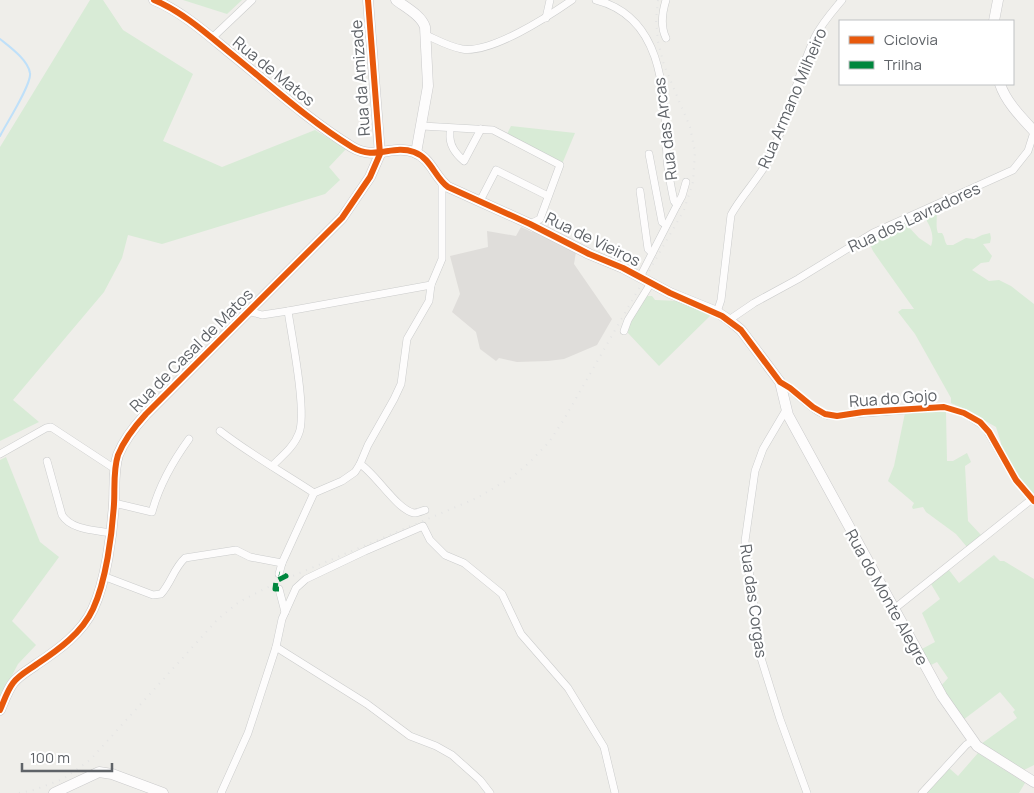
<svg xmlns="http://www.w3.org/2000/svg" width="1034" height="793" viewBox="0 0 1034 793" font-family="Manrope,sans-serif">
	<rect width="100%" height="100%" fill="#efeeea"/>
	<polygon fill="#dfddda" points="521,227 532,232 533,231 576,252 574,264 612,319 597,345 564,359 548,361 517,362 499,358 496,361 480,349 476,332 452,312 460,294 450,256 488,247 487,231 516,236"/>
	<g fill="#d8ebd6">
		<polygon points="90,0 103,0 123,30 193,74 163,141 222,167 315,130 346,149 329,167 340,180 325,194 162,244 128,235 122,258 104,292 13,400 39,422 0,441 0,147"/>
		<polygon points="183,0 242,0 227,14"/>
		<polygon points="511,126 575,133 562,164 507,134"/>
		<path d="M936,210C938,218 935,225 938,233H942C945,237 944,241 947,245H953L966,238L974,239L982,235L990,233L991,238L990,243L983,244L992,256L989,262L981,263L972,270L989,281L999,280L1011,286L1034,304V494C1018,483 1009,463 1000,445L1001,443L996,427L964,409L951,403V398L915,334L898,312L902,309H914L882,264L873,251L869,242L905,223L919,238L931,246C935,235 930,225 923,215Z"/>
		<path d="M646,296H652L655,300L680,301L712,314L659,366L628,333C628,319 638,306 646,296Z"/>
		<polygon points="924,411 946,412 947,461 953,461 967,453 971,462 965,466 968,521 981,535 967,547 956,534 926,512 923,507 913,509 912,507 914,503 888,481 894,466 905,413"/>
		<polygon points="6,457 40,542 59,557 12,621 36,645 18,664 0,698 0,460"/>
		<polygon points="994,555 1000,561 1004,561 1034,579 1034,765 1022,771 981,744 1017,718 1013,712 1015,710 1000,692 963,720 940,687 948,678 937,662 929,666 920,650 935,642 922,613 940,599 931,584 949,570 959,583"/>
		<polygon points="978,753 1025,783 1019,793 926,793 949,768 958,776"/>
	</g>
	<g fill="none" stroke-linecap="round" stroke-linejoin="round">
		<path stroke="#bfe0f9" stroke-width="2" d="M0,39C10,47 28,60 30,73C32,84 6,124 0,136"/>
		<g stroke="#cbcccc" stroke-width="8">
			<g id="street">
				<path d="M596,0C667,18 664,100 667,159C668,173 671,187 674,201L677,205L640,277"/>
				<polyline points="546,18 550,0"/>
				<path d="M426,35C437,40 450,47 462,49C491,54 549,16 572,0"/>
				<polyline points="212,38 252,0"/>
				<path d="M666,38C660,26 662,13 666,0"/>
				<polyline points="422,126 493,130 560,165 540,219 530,224"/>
				<path d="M450,133C449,145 455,153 464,161L481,129"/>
				<polyline points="649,154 662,222 666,225"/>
				<polyline points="640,191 648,249 652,253"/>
				<polyline points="480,201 496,170 548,196"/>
				<polyline points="677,205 682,196 686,182"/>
				<polyline points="248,311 262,315 288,311 431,285"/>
				<path d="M717,312L721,300L731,215C742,194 761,177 771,155C789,117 797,75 815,37C822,23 832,12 842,0"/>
				<polyline points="729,320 754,303 798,279 873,233 1013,170 1028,151 1034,132"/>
				<polyline points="624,331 628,320 651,283"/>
				<path d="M780,382C797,391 810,411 829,416L944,407L964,413L985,427L1016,480L1034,501"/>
				<polyline points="786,410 763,449 755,471 745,541 761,658 780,719 807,793"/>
				<path d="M220,431C250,454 282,472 314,493"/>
				<polyline points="0,454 46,428 51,427 115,469"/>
				<path d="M47,461L62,515C71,530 95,530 111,533"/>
				<path d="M360,464C376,474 397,510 414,513C417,513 422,511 425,510"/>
				<path d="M272,466C282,456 294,447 299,433C307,412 292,338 288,311"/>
				<path d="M114,503L152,512C159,486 173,461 189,439"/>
				<polyline points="279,574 282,563 314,493 342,481 355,472 360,464 368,445 394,399 401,384 407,339 429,301 431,285 442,259 442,183"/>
				<path d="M103,576L153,595L161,594C171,583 174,568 185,558L236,550L250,557L282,563"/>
				<polyline points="279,589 285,612"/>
				<polyline points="894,609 1032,499"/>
				<polyline points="276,647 367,704 410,736 436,746 452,755 480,780 490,793"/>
				<polyline points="221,793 248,733 276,647 282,619 296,588 306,579 365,551 423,526 430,540 445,555 464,563 502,594 521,634 568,688 604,747 615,793"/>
				<polyline points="922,793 966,745 973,740"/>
			</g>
		</g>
		<g stroke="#cacacb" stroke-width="11">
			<g id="secondary">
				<path d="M154,0C181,11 206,33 229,52C269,84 308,120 352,147C375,161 392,144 414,152C431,158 435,178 448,187L530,224L589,254L623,268L670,293L717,312L729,320L741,330L780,382L788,415L942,696L977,746L1034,782"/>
				<path d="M396,0C405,7 421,15 425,27L428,86L416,153"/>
				<polyline points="994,21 998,0"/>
				<path d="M1000,84C1006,102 1021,117 1034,131"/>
				<path d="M0,710C4,701 7,691 13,683C19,675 29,670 37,664C58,650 82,633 93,609C106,581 112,535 114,504C115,488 113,470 118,455C124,440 135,426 146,414L342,218L370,177L380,154L368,0"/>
				<polyline points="54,793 99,772 112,774 163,793"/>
			</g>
		</g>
		<use href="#street" stroke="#fdfcfc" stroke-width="7"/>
		<use href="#secondary" stroke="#fdfcfc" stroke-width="10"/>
		<polyline stroke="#e4e4e4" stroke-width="2" stroke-dasharray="1 6" stroke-linecap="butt" points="19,793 34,790 63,779 90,760 218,619 239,602 276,583 477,498 512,477 529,463 549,442 563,421 684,210 693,182 695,152 690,127 664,65 658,42 656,20 658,0"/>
		<polyline stroke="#00873e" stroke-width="5" stroke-dasharray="10 5" stroke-linecap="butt" points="279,589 275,589 276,581 286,576 279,574"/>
		<g stroke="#fff" stroke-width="9">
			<g id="cycleway">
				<path d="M154,0C181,11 206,33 229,52C269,84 308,120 352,147C375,161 392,144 414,152C431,158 435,178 448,187L530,224L589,254L623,268L670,293L722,316L741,330L780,382L790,388L813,407L825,414L837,416L863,412L944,407L964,413L980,422L989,432L1016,480L1034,501"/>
				<path d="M0,710C4,701 7,691 13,683C19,675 29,670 37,664C58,650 82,633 93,609C106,581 112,535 114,504C115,488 113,470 118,455C124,440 135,426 146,414L342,218L370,177L380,154L368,0"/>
			</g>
		</g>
		<use href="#cycleway" stroke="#e8590c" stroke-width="6"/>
	</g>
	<g text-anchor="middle" stroke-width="4.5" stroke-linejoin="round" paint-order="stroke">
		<g font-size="16" fill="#5f6368" stroke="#fff">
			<text transform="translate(274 71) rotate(39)" y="6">Rua de Matos</text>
			<text transform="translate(360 78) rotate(-94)" y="6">Rua da Amizade</text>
			<text transform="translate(792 98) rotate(-67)" y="6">Rua Armano Milheiro</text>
			<text transform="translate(665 129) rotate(-97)" y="6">Rua das Arcas</text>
			<text transform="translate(914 217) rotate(-25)" y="6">Rua dos Lavradores</text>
			<text transform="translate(593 239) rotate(26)" y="6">Rua de Vieiros</text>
			<text transform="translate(191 350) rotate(-45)" y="6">Rua de Casal de Matos</text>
			<text transform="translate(893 398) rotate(-4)" y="6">Rua do Gojo</text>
			<text transform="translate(887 597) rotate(61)" y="6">Rua do Monte Alegre</text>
			<text transform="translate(754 601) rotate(82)" y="6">Rua das Corgas</text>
		</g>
	</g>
	<rect x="839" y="20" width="175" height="65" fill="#ffffff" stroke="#bfc1c3"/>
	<rect x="849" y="36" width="25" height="8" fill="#e8590c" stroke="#bfc1c3"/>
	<text x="884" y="45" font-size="15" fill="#5f6368">Ciclovia</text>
	<rect x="849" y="61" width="25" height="8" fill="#00873e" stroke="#bfc1c3"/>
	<text x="884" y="70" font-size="15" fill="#5f6368">Trilha</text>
	<path d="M22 763v8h90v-8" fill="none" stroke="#5f6368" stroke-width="2.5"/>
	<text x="30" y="763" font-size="15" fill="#5f6368" stroke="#ffffff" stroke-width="4" paint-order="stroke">100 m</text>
</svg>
